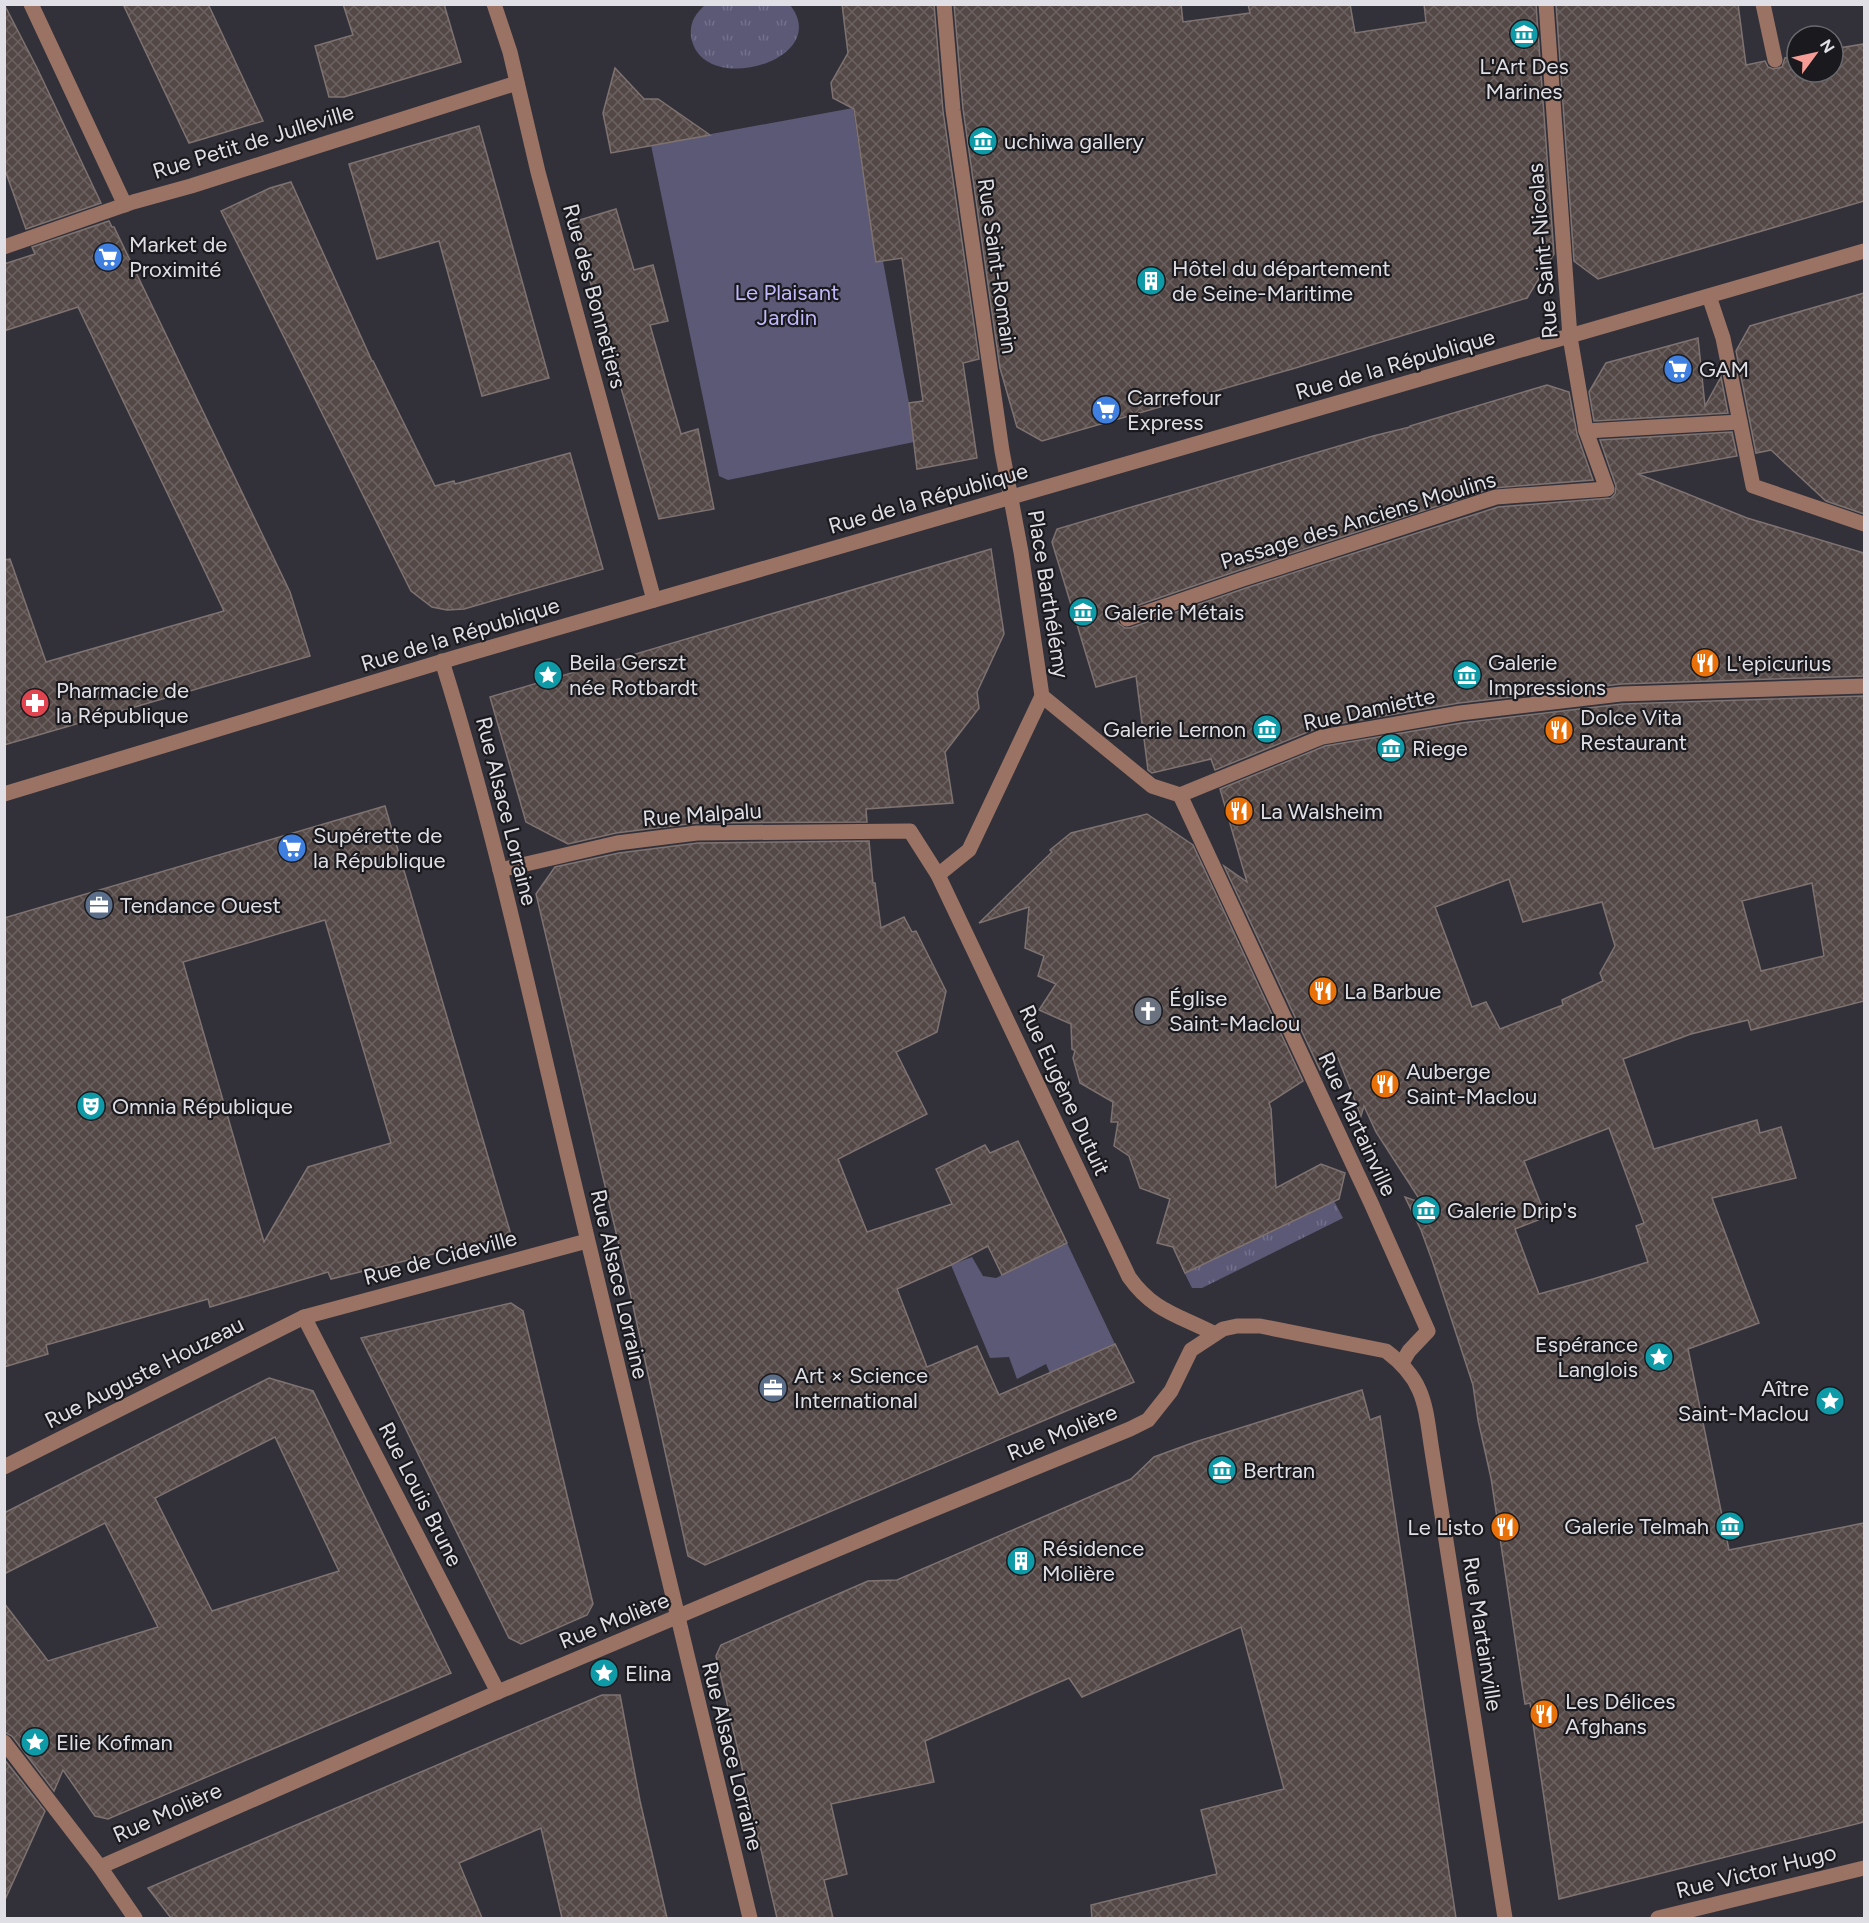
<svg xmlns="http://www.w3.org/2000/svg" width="1869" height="1923" viewBox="0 0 1869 1923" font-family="Figtree,sans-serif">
	<defs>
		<pattern id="grass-tufts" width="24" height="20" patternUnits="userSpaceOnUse" patternTransform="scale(1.5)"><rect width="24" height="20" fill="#5c5977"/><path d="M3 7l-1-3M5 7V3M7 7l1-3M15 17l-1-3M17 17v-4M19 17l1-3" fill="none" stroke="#73708a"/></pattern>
		<pattern id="building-cross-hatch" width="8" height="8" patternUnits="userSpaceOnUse" patternTransform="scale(1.5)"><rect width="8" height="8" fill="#534846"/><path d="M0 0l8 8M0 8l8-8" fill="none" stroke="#6b6261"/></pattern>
	</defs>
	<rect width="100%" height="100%" fill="#32313a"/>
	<g fill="url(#grass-tufts)">
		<path d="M705,5H790C833,59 707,97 692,41C688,25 694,15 705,5Z"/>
		<polygon points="1334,1201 1343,1218 1202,1288 1192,1288 1182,1268 1189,1271"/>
	</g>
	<g fill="#5c5977">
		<polygon points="853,108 875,253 883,261 909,403 914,442 728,480 719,476 651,145"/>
		<polygon points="1067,1243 1115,1344 1050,1373 1046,1364 1017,1379 1009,1357 990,1358 951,1265 972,1257 983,1276 996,1278"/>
	</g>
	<g fill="url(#building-cross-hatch)" stroke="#7f7371" stroke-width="1.5" fill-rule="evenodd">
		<polygon points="4,4 37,68 101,203 26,229 4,167"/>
		<polygon points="123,4 208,4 263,121 189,143"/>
		<polygon points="343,4 444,4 461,62 344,97 329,97 315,46 353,35"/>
		<polygon points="842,4 934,4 943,111 979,359 963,363 977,458 917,469 909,403 923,401 902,258 876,262 854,109 833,98 831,83 848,53"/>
		<polygon points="954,4 1181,4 1183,22 1250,13 1248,4 1350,4 1355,33 1426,22 1424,4 1536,4 1554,254 1527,298 1292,369 1042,441 1017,427 1000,368 963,109"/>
		<polygon points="1556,4 1738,4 1746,65 1765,61 1768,67 1773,69 1782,67 1785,58 1797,56 1797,72 1833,72 1833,49 1864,44 1864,201 1598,279 1574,261"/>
		<polygon points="615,68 644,99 658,99 710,135 611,153 603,113"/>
		<polygon points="479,126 549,378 482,396 439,241 377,259 349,164"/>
		<polygon points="291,182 372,361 373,361 435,486 454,481 455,484 570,453 603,569 464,609 447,610 432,607 411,591 221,211 270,188"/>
		<polygon points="616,209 634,270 653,265 668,321 650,325 681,434 698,429 714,509 659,519 573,222"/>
		<polygon points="109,221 112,227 114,227 290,592 310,656 4,745 4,560 10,559 46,662 224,611 78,307 4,331 4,264 35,254 32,247"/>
		<polygon points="1864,293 1864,514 1826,501 1771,450 1756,453 1736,351 1750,326"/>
		<polygon points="1698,338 1705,406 1721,377 1728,413 1594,421 1589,392 1606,363"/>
		<polygon points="1547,385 1569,392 1577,434 1593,480 1493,488 1240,570 1124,610 1118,617 1118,623 1125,628 1130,628 1246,588 1498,507 1611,498 1615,494 1616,486 1600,440 1732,432 1737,456 1638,474 1747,518 1864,553 1864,676 1621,684 1459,703 1320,727 1215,770 1211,759 1152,773 1148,770 1136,676 1096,687 1052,542 1057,529 1373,436 1410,427 1410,426"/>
		<polygon points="991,549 1004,634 977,692 979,708 945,752 953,803 866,809 867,822 696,823 616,833 568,844 526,822 490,697"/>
		<path d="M1864,696V1001L1751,1030L1748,1020L1691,1034L1623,1059L1654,1149L1757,1120L1760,1133L1781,1127L1796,1178L1712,1198L1759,1323L1688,1349L1729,1550L1864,1523V1822L1559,1899L1530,1703L1525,1704L1491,1478L1478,1420L1473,1385L1432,1260L1421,1230L1405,1197L1422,1203L1376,1132L1364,1106L1361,1116L1338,1058L1320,1070L1224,866L1247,882L1220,789L1325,746L1461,723L1622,704ZM1509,879L1523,922L1602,902L1615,946L1600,973L1603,981L1562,1000L1563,1005L1500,1029L1486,1002L1472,1007L1435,907ZM1812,883L1824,956L1761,971L1742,901ZM1609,1128L1644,1223L1636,1226L1648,1262L1593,1279L1539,1294L1515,1229L1546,1217L1524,1161Z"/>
		<path d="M385,806L511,1235L331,1279L328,1272L210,1307L208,1299L46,1345L48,1354L4,1367V918ZM325,920L391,1143L308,1167L264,1242L183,962Z"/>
		<polygon points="1147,814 1193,845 1303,1081 1269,1103 1271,1109 1276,1188 1321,1164 1345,1173 1339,1199 1185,1273 1173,1247 1157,1243 1170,1199 1140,1188 1129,1156 1114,1146 1118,1122 1111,1122 1113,1102 1080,1083 1073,1058 1075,1051 1072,1049 1071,1024 1039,1010 1056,984 1038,976 1044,956 1025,948 1029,907 979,923 1052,852 1050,850 1071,833"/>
		<polygon points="869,841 873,883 875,883 881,928 904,917 912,932 916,931 946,991 937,1032 896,1052 927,1114 838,1159 867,1232 952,1204 936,1169 985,1145 990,1153 1018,1141 1067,1243 1002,1275 988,1246 951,1265 897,1289 927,1367 977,1346 999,1395 1115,1344 1134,1382 705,1565 688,1556 628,1283 536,894 555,867 619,853 698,843"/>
		<polygon points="511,1303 523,1311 593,1604 587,1615 521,1644 509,1638 361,1338"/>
		<path d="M269,1378L313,1391L451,1673L108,1819L95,1816L63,1770L54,1791L12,1736L4,1732V1603L48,1661L158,1627L105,1523L4,1574V1513ZM275,1437L339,1571L212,1611L155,1498Z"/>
		<polygon points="1362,1390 1370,1420 1380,1416 1456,1918 1092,1918 1091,1905 1217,1874 1201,1810 1284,1789 1241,1627 1082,1697 1069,1678 925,1741 934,1782 831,1804 847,1874 824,1880 833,1918 777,1918 716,1656 721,1645 868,1581 897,1580 1131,1479 1154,1457 1195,1442"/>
		<polygon points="602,1695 620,1695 640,1801 667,1918 562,1918 541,1828 459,1863 482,1918 171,1918 148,1888"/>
		<polygon points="4,1759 45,1811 4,1902"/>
	</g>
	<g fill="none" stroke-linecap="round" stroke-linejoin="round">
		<g stroke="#9b7364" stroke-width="15">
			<polyline points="31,4 125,205"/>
			<polyline points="494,4 510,52 538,172 654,600"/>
			<polyline points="944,4 953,110 1002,451 1021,552 1042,696 1152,786 1180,795 1371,1203 1428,1331 1409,1351 1402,1363"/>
			<polyline points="1763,4 1775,60"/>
			<polyline points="4,247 133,202 191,186 517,83"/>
			<polyline points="1709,296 1723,338 1753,486 1864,524"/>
			<polyline points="1586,431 1740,422"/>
			<polyline points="1127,619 1243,579 1496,497 1607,489 1586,431 1570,337 1546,4"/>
			<path d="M442,661C494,827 530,997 570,1166C629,1417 688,1668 750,1918"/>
			<polyline points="4,794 457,657 1864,251"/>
			<polyline points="1180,795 1322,737 1460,713 1621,694 1864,686"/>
			<path d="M500,870L617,843L697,833L910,831L938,875L1129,1277C1153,1311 1178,1315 1213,1333"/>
			<polyline points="938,875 969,850 1042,696"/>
			<polyline points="304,1317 498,1692"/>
			<polyline points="4,1467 304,1317 587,1241"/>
			<polyline points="4,1742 100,1867 135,1918"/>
			<path d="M100,1867L498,1692L888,1528L1130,1429L1148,1420L1171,1391L1191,1350L1223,1329L1237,1326H1260L1386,1351C1426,1381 1425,1406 1432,1451L1505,1918"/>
			<polyline points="1658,1918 1864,1868"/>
		</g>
	</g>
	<defs>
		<g id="museum-disc" transform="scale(1.5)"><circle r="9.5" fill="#0f9aa8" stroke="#1a1a1e"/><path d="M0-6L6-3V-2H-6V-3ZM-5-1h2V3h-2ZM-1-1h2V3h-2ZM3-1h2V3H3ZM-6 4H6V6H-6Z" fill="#fff"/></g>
		<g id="supermarket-disc" transform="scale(1.5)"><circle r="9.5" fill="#3f7fe0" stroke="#1a1a1e"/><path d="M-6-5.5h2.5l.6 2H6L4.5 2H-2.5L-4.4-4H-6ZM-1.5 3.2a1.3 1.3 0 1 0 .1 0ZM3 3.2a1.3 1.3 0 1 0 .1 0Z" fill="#fff"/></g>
		<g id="building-disc" transform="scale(1.5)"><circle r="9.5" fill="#0f9aa8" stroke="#1a1a1e"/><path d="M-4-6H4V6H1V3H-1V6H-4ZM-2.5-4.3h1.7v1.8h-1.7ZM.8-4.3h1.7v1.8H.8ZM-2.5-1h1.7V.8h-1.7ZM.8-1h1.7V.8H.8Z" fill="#fff"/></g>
		<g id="restaurant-disc" transform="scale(1.5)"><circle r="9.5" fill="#e8710a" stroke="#1a1a1e"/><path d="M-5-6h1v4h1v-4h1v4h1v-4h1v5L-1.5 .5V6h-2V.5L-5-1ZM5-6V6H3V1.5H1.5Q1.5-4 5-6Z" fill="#fff"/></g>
		<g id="sight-disc" transform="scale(1.5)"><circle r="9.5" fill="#0f9aa8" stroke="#1a1a1e"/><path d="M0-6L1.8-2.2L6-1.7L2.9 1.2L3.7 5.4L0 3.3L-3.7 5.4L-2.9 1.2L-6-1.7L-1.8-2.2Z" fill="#fff"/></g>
		<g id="pharmacy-disc" transform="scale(1.5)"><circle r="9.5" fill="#e0444e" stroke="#1a1a1e"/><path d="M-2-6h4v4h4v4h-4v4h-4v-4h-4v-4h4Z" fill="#fff"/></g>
		<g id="office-disc" transform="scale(1.5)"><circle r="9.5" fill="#5c6f8a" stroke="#1a1a1e"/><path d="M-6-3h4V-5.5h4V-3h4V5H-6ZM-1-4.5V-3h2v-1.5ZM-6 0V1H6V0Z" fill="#fff"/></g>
		<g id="church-disc" transform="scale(1.5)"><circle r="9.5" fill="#6b7280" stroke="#1a1a1e"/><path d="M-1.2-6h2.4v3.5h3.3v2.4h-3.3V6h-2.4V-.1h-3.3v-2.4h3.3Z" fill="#fff"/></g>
		<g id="theatre-disc" transform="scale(1.5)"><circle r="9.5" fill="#0f9aa8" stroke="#1a1a1e"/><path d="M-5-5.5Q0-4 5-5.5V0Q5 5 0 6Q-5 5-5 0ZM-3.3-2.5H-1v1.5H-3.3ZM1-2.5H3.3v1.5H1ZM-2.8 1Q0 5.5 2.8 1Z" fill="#fff"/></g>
	</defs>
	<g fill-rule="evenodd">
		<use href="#museum-disc" x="1524" y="34"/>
		<use href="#museum-disc" x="983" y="141"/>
		<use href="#supermarket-disc" x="108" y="257"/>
		<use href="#building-disc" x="1151" y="281"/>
		<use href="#supermarket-disc" x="1678" y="369"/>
		<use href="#supermarket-disc" x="1106" y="410"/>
		<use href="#museum-disc" x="1083" y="612"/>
		<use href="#restaurant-disc" x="1705" y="663"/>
		<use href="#sight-disc" x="548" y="675"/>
		<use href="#museum-disc" x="1467" y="675"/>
		<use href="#pharmacy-disc" x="35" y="703"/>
		<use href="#museum-disc" x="1267" y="729"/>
		<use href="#restaurant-disc" x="1559" y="730"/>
		<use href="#museum-disc" x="1391" y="748"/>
		<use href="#restaurant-disc" x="1239" y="811"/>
		<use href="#supermarket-disc" x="292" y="848"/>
		<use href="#office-disc" x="99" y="905"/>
		<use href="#restaurant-disc" x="1323" y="991"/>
		<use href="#church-disc" x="1148" y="1011"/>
		<use href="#restaurant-disc" x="1385" y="1084"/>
		<use href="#theatre-disc" x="91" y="1106"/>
		<use href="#museum-disc" x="1426" y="1210"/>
		<use href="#sight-disc" x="1659" y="1357"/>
		<use href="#office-disc" x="773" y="1388"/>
		<use href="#sight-disc" x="1830" y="1401"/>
		<use href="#museum-disc" x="1222" y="1470"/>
		<use href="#museum-disc" x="1730" y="1526"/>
		<use href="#restaurant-disc" x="1505" y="1527"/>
		<use href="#building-disc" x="1021" y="1561"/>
		<use href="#sight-disc" x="604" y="1673"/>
		<use href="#restaurant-disc" x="1544" y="1714"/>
		<use href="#sight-disc" x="35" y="1742"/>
	</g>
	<g text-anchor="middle" stroke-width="4.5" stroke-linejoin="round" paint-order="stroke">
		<g font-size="22" fill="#e0dfe5" stroke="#1a1a1e" text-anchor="start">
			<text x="1524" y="74" text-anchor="middle">L'Art Des<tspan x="1524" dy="25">Marines</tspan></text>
			<text x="1004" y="149">uchiwa gallery</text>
			<text x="129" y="252">Market de<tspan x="129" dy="25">Proximité</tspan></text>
			<text x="1172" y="276">Hôtel du département<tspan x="1172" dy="25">de Seine-Maritime</tspan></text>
			<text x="1699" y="377">GAM</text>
			<text x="1127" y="405">Carrefour<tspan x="1127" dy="25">Express</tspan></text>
			<text x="1104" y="620">Galerie Métais</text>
			<text x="569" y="670">Beila Gerszt<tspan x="569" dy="25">née Rotbardt</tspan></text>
			<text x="1488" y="670">Galerie<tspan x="1488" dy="25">Impressions</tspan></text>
			<text x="1726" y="671">L'epicurius</text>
			<text x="56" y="698">Pharmacie de<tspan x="56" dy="25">la République</tspan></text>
			<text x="1580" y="725">Dolce Vita<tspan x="1580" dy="25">Restaurant</tspan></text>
			<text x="1246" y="737" text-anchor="end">Galerie Lernon</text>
			<text x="1412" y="756">Riege</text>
			<text x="1260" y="819">La Walsheim</text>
			<text x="313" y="843">Supérette de<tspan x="313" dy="25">la République</tspan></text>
			<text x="120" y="913">Tendance Ouest</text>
			<text x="1344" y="999">La Barbue</text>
			<text x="1169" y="1006">Église<tspan x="1169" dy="25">Saint-Maclou</tspan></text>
			<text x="1406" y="1079">Auberge<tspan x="1406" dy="25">Saint-Maclou</tspan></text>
			<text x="112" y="1114">Omnia République</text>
			<text x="1447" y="1218">Galerie Drip's</text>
			<text x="1638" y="1352" text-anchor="end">Espérance<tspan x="1638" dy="25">Langlois</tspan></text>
			<text x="794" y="1383">Art × Science<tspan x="794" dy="25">International</tspan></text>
			<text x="1809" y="1396" text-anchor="end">Aître<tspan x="1809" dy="25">Saint-Maclou</tspan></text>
			<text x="1243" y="1478">Bertran</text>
			<text x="1709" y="1534" text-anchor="end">Galerie Telmah</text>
			<text x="1484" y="1535" text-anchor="end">Le Listo</text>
			<text x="1042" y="1556">Résidence<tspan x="1042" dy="25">Molière</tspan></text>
			<text x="625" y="1681">Elina</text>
			<text x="1565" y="1709">Les Délices<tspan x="1565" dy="25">Afghans</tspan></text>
			<text x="56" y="1750">Elie Kofman</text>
		</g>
		<g font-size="22" fill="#e0dfe5" stroke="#1a1a1e">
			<text transform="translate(253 141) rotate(-17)" y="8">Rue Petit de Julleville</text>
			<text transform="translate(1542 251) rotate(-95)" y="8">Rue Saint-Nicolas</text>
			<text transform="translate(998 266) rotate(82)" y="8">Rue Saint-Romain</text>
			<text transform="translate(595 296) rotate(75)" y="8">Rue des Bonnetiers</text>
			<text transform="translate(1395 364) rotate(-16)" y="8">Rue de la République</text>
			<text transform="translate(928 498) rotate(-16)" y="8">Rue de la République</text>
			<text transform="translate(1358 520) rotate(-17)" y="8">Passage des Anciens Moulins</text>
			<text transform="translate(1049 594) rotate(81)" y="8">Place Barthélémy</text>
			<text transform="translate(460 634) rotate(-17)" y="8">Rue de la République</text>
			<text transform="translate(1369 709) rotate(-12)" y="8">Rue Damiette</text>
			<text transform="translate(507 811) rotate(76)" y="8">Rue Alsace Lorraine</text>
			<text transform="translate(702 814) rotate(-4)" y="8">Rue Malpalu</text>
			<text transform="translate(1065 1090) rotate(65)" y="8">Rue Eugène Dutuit</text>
			<text transform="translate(1358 1124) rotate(65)" y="8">Rue Martainville</text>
			<text transform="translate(440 1257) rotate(-15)" y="8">Rue de Cideville</text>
			<text transform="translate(620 1284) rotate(77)" y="8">Rue Alsace Lorraine</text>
			<text transform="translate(144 1372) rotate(-27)" y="8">Rue Auguste Houzeau</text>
			<text transform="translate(1062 1432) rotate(-22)" y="8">Rue Molière</text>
			<text transform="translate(421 1494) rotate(63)" y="8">Rue Louis Brune</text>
			<text transform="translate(614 1620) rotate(-22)" y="8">Rue Molière</text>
			<text transform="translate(1483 1634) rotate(81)" y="8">Rue Martainville</text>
			<text transform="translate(733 1756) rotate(76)" y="8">Rue Alsace Lorraine</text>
			<text transform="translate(167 1812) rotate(-24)" y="8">Rue Molière</text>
			<text transform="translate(1756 1871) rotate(-14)" y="8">Rue Victor Hugo</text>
		</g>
		<g font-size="22" fill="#c0b9fc" stroke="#1a1a1e">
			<text x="787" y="300">Le Plaisant<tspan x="787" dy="25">Jardin</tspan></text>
		</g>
	</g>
	<rect width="1869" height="1923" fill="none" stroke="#e0dfe5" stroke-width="12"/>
	<g transform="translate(1815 54) rotate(57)"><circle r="28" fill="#1a1a1e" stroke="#69696e" stroke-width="1.5"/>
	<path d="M0-4.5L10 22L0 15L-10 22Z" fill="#f59c96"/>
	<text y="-9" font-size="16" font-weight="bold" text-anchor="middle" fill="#e0dfe5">N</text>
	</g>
</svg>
